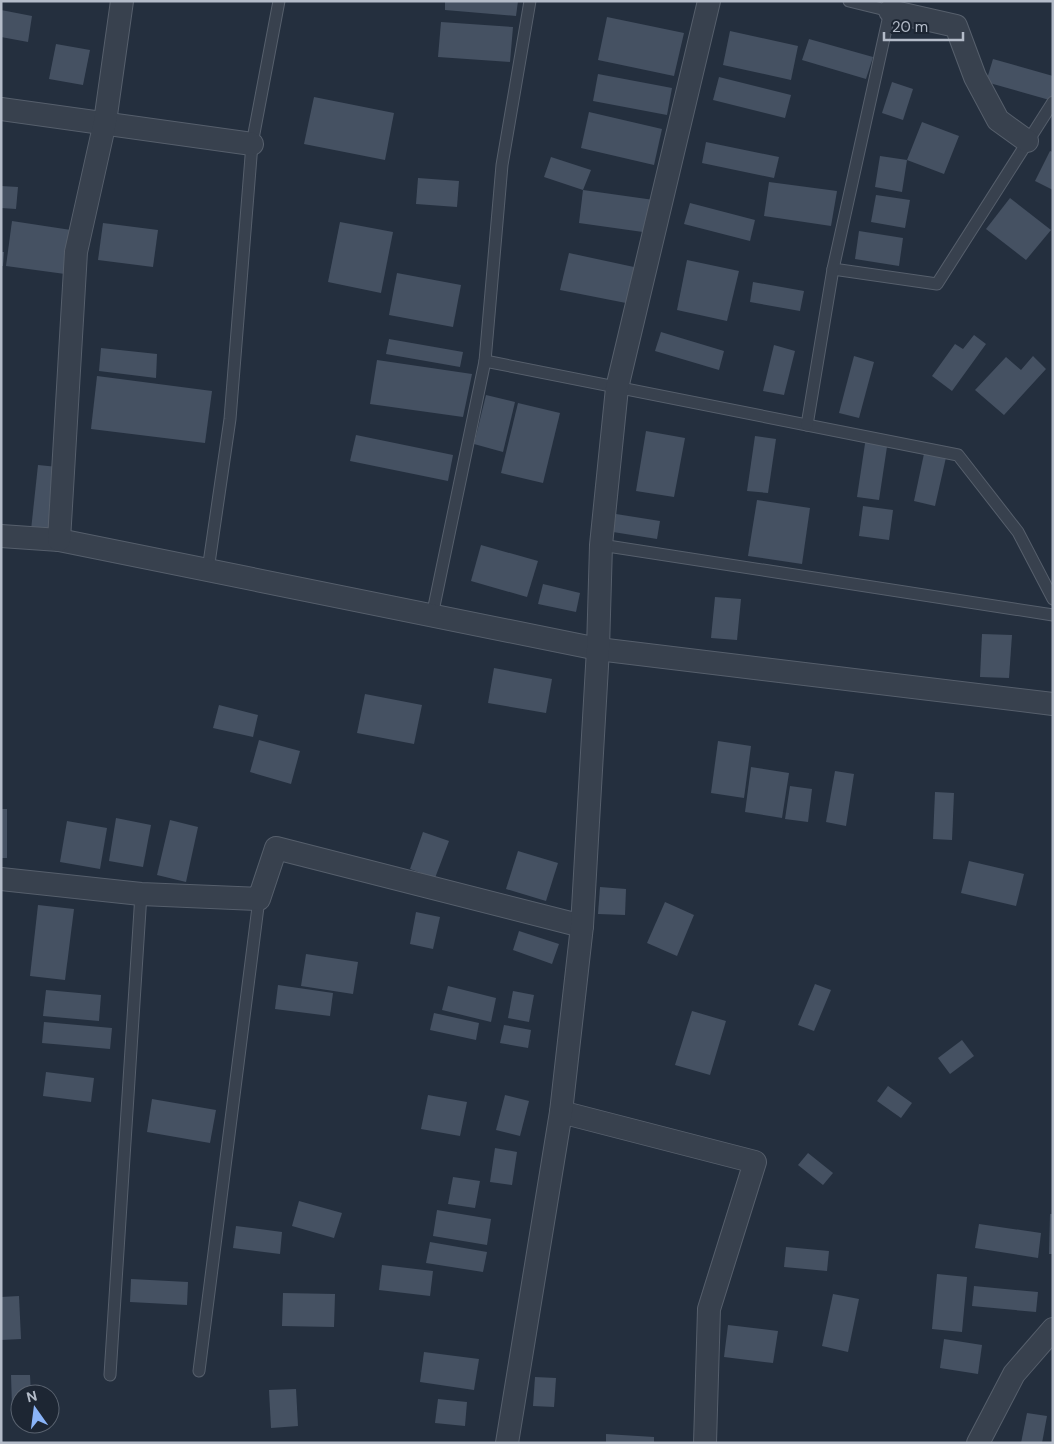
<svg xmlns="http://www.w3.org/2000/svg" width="1054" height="1444" viewBox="0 0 1054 1444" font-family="'DM Sans',sans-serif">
	<rect width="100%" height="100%" fill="#242f3e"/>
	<g fill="#455162">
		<polygon points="445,1 518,1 516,16 445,10"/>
		<polygon points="1,10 32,16 28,42 1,37"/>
		<polygon points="607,17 684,33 674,76 598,60"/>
		<polygon points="441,22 513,27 510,62 438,57"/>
		<polygon points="730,31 798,46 791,80 723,65"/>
		<polygon points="809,39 873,57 866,79 802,60"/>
		<polygon points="56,44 90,50 83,85 49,79"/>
		<polygon points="993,59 1053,76 1053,101 986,82"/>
		<polygon points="598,74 672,88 667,115 593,101"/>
		<polygon points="719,77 791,95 785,118 713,100"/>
		<polygon points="892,82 913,89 903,120 882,113"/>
		<polygon points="314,97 394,113 385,160 304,144"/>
		<polygon points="589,112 662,129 654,165 581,148"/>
		<polygon points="922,122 959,136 944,174 907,160 902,192 875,187 880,156 907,160"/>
		<polygon points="706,142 779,157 774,178 702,163"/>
		<polygon points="1050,151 1053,152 1053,190 1035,181"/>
		<polygon points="551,157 591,170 583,190 544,177"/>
		<polygon points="418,178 459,181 457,207 416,204"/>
		<polygon points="769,182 837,191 831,226 764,216"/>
		<polygon points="1,186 18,187 16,209 1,208"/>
		<polygon points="583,190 654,200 650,233 579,223"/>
		<polygon points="876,195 910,200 905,228 871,222"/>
		<polygon points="1010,198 1051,230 1026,260 986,229"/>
		<polygon points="690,203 755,220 750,241 684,224"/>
		<polygon points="12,221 71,230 65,274 6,266"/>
		<polygon points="340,222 393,232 381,293 328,282"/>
		<polygon points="103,223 158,230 153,267 98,260"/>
		<polygon points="859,231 903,238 899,266 855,259"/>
		<polygon points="1,252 4,252 3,266 1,266"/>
		<polygon points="569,253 634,267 626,303 560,290"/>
		<polygon points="687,260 739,271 727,321 677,310"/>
		<polygon points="397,273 461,285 453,327 389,315"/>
		<polygon points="753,282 804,291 800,311 750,302"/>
		<polygon points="661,332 724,351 719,370 655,351"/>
		<polygon points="974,335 986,344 952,391 932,376 955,344 963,349"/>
		<polygon points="389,339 463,352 460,367 386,354"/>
		<polygon points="774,345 795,351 784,395 763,391"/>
		<polygon points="101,348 157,354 156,378 99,371"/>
		<polygon points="854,356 874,362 859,418 839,413"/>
		<polygon points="1033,356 1046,369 1004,415 975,390 1006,357 1021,370"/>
		<polygon points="377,360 472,374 463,417 370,404"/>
		<polygon points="97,376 212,391 205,443 91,429"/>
		<polygon points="486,395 515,402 503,452 474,444"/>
		<polygon points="518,403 560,413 543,483 501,473"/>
		<polygon points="646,431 685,438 674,497 636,491"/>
		<polygon points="356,435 453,455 448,481 350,461"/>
		<polygon points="755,436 776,439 768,493 747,491"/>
		<polygon points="866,437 888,440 879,500 857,497"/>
		<polygon points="925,449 947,453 935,506 914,501"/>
		<polygon points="38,465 58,467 51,533 31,530"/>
		<polygon points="757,500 810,508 802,564 748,556"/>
		<polygon points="863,506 893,510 889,540 859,536"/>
		<polygon points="616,514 660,521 657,539 613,532"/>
		<polygon points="481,545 538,561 527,597 471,581"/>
		<polygon points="543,584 580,593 576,612 538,604"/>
		<polygon points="715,597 741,599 737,640 711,638"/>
		<polygon points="982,634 1012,635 1009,678 980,677"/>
		<polygon points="494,668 552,679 546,713 488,703"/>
		<polygon points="365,694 422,705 414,744 357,733"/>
		<polygon points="219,705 258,715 253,737 213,728"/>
		<polygon points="259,740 300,751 291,784 250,772"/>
		<polygon points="718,741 751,746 744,798 711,793"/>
		<polygon points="751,767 789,773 782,818 745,812"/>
		<polygon points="835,771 854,774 846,826 826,822"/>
		<polygon points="790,786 812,789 808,822 785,819"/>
		<polygon points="935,792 954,793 952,840 933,839"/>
		<rect x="1" y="809" width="6" height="49"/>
		<polygon points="116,818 151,825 143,867 109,861"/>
		<polygon points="170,820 198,827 186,882 157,875"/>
		<polygon points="67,821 107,828 100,869 60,862"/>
		<polygon points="423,832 449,841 435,878 410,869"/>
		<polygon points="518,851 558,863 546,901 506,889"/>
		<polygon points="969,861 1024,874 1016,906 961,893"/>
		<polygon points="600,887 626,889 625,915 598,914"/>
		<polygon points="665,902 694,915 677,956 647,943"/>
		<polygon points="38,905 74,909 65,980 30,976"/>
		<polygon points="416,912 440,917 433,949 410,944"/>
		<polygon points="519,931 559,944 552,964 513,950"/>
		<polygon points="306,954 358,962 353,994 301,986"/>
		<polygon points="815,984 831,990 814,1031 798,1025"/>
		<polygon points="278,985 333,993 330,1016 275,1009"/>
		<polygon points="448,986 496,998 491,1022 442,1010"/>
		<polygon points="46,990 101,995 99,1021 43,1016"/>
		<polygon points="513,991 534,995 529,1022 508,1018"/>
		<polygon points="692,1011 726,1021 710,1075 675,1065"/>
		<polygon points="434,1013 479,1023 476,1040 430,1030"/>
		<polygon points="44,1022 112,1028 110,1049 42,1043"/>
		<polygon points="504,1025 531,1030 528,1048 500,1043"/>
		<polygon points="962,1040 974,1056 950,1074 938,1058"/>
		<polygon points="46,1072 94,1078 91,1102 43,1096"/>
		<polygon points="888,1086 912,1103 901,1118 877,1101"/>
		<polygon points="428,1095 467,1102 460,1136 421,1129"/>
		<polygon points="505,1095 529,1101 520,1136 496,1130"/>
		<polygon points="152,1099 216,1110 210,1143 147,1132"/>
		<polygon points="495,1148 517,1152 512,1185 490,1182"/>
		<polygon points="808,1153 833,1173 823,1185 798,1165"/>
		<polygon points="453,1177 480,1181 475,1208 448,1204"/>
		<polygon points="299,1201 342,1213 334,1238 292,1226"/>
		<polygon points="437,1210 491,1219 487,1245 433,1236"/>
		<polygon points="1050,1214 1053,1214 1053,1254 1049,1254"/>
		<polygon points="979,1224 1041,1233 1038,1258 975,1248"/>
		<polygon points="236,1226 282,1232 280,1254 233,1248"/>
		<polygon points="430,1242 487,1252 483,1272 426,1263"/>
		<polygon points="786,1247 829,1251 827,1271 784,1267"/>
		<polygon points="382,1265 433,1271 430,1296 379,1290"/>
		<polygon points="937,1274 967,1277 962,1332 932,1329"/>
		<polygon points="131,1279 188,1282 187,1305 130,1302"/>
		<polygon points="974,1286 1038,1292 1036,1312 972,1306"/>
		<polygon points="283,1293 335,1294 334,1327 282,1326"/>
		<polygon points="833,1294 859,1299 848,1352 822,1346"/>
		<polygon points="19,1296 21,1339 1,1340 1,1297"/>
		<polygon points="728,1325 778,1331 773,1363 724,1357"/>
		<polygon points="944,1339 982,1345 978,1374 940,1368"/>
		<polygon points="424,1352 479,1359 474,1390 420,1382"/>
		<polygon points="11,1375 30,1375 31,1394 20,1394 20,1406 12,1406"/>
		<polygon points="535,1377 556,1378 554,1407 533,1406"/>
		<polygon points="296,1389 298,1426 271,1428 269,1390"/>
		<polygon points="438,1399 467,1402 465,1426 435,1423"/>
		<polygon points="1027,1413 1047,1416 1042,1443 1021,1443"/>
		<polygon points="606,1434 654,1437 654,1443 606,1443"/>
	</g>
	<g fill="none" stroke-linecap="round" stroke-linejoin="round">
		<g stroke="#565f6c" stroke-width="13">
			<g id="lane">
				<polyline points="833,269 937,284 1053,102"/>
				<polyline points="485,361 958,455 1018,532 1053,599"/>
				<polyline points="807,425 833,269 890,11 849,1"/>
				<polyline points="601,545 1053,615"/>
				<polyline points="208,570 230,419 252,144 279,1"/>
				<polyline points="432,616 485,361 502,165 530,1"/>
				<polyline points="199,1371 259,899"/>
				<polyline points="110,1375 141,894"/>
			</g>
		</g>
		<g stroke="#565f6c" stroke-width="24">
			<g id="street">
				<polyline points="890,11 956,26 975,77 998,120 1027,141"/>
				<polyline points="1,109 252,144"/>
				<polyline points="1,536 59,540 598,649 1053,704"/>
				<polyline points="59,540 76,252 105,122 122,1"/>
				<polyline points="1,879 141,894 259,899 276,848 582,926"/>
				<polyline points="561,1112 755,1162 709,1309 705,1443"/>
				<polyline points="507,1443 561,1112 582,926 598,649 601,545 617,388 709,1"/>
				<polyline points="978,1443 1014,1374 1053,1329"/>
			</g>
		</g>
		<use href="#lane" stroke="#38414e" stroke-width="11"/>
		<use href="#street" stroke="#38414e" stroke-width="22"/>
	</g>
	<rect width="1054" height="1444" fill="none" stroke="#b4bcc9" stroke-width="5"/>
	<g transform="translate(35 1409) rotate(346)"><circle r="24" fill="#1d2633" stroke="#59626f"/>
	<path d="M0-4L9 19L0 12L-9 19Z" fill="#8ab4f8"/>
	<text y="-8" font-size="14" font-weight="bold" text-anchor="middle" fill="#b4bcc9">N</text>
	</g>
	<path d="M884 32v8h79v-8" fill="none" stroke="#b4bcc9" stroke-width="2.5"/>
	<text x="892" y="32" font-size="15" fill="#b4bcc9" stroke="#1d2633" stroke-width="4" paint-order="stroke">20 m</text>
</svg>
